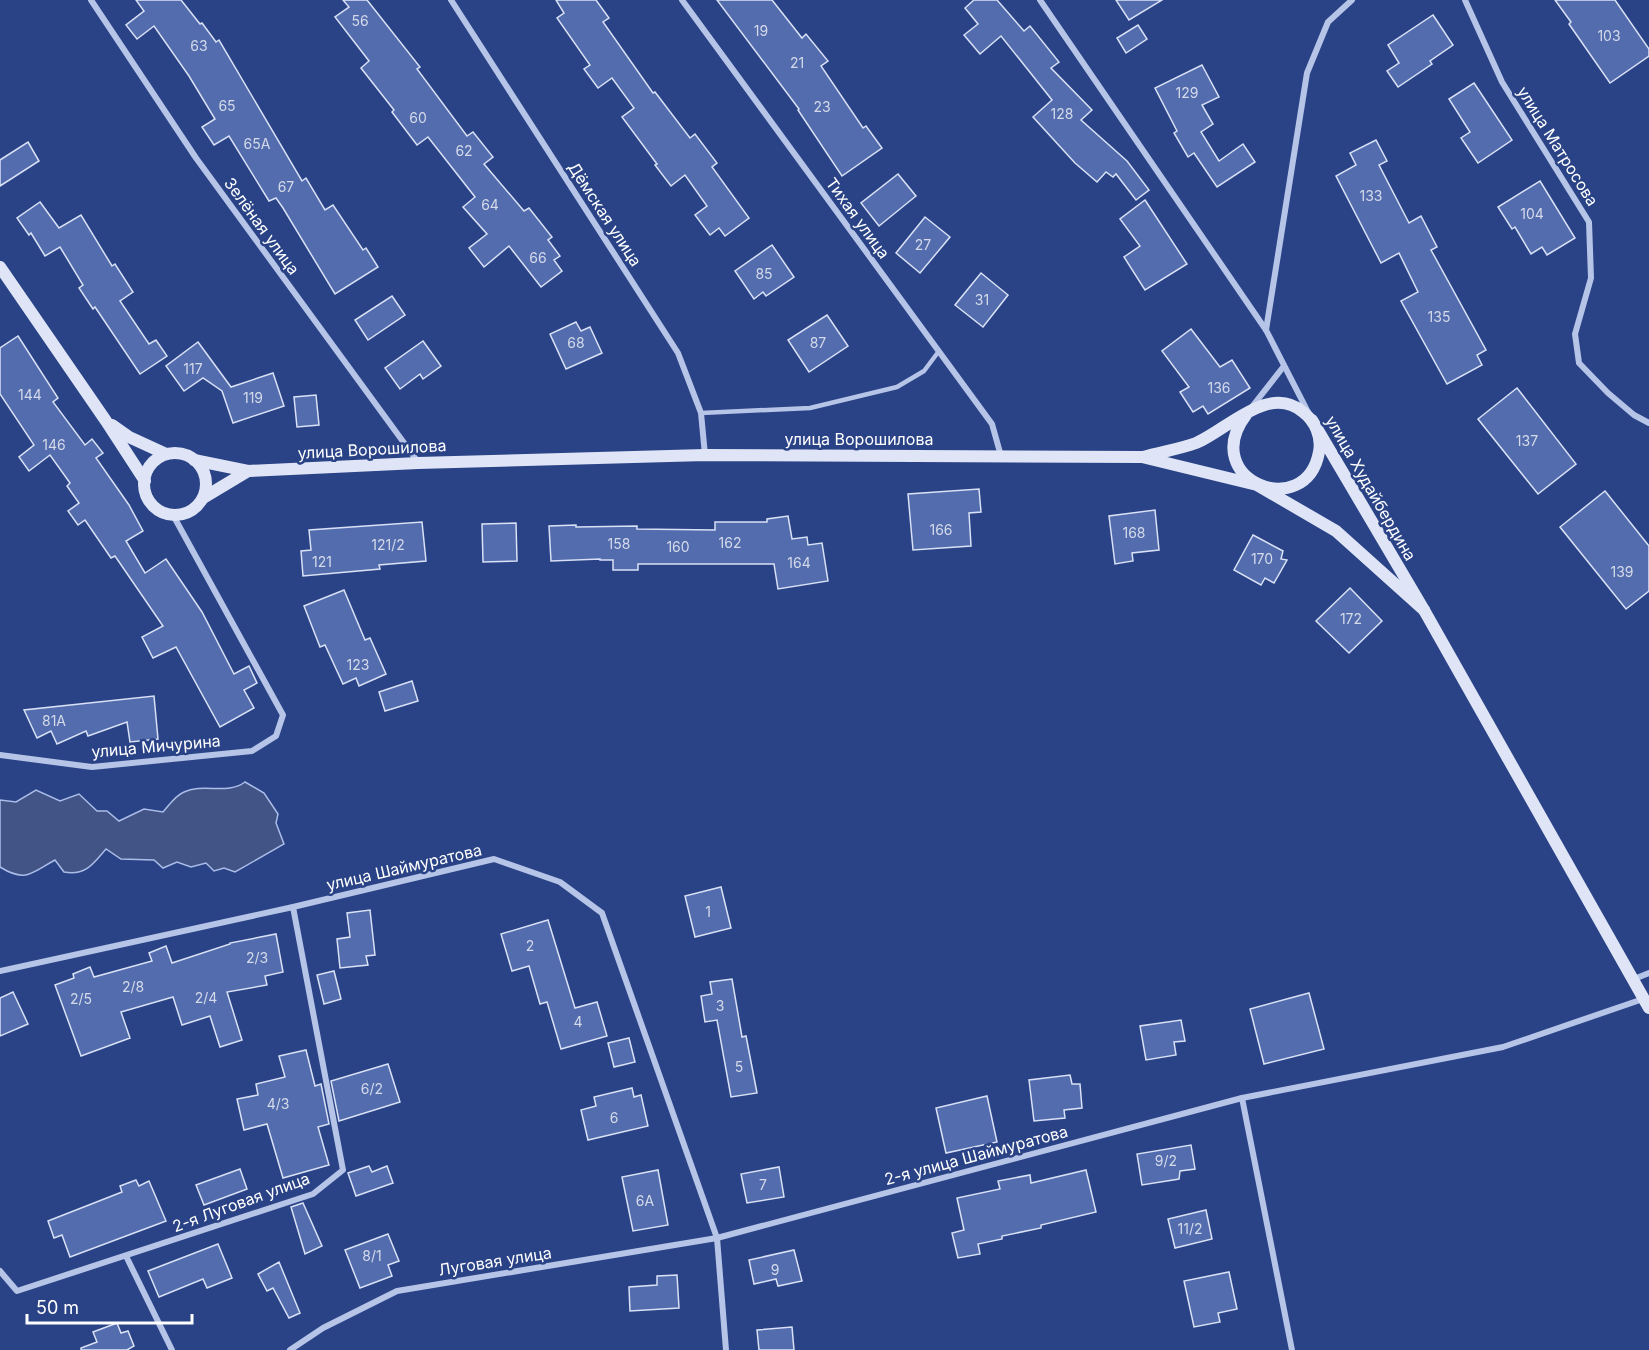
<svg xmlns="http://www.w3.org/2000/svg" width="1649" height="1350" viewBox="0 0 1649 1350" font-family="Inter,sans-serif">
	<rect width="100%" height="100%" fill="#2a4386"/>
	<path fill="#425485" stroke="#aabce8" stroke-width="1.5" d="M245,782L264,793L278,814L276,823L284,844L235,872L224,868L214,871L206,863L191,867L177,862L163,868L154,860L121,859L106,849C93,864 86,876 64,872L55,860C31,873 26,883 0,867V800L16,802L36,790L60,801L79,794L97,811H107L119,821L144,809L163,812C169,805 176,795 184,792C203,783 228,795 245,782Z"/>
	<g fill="#536cad" stroke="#d9e1f6" stroke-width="1.5">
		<polygon points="136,0 181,0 200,24 202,23 216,42 219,40 302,181 306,178 325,210 333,205 363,250 366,248 378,267 335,294 283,208 276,198 269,201 229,136 214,145 202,127 215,119 189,76 154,26 137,39 126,25 144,11"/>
		<polygon points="343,0 367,0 420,67 417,69 467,136 473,132 493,157 484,164 524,211 529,208 552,237 548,240 560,256 554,260 562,271 541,287 509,246 484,267 469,248 487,234 463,207 475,197 428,137 417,145 392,112 394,110 361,68 369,61 335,17 349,7"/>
		<polygon points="556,0 596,0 609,18 603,22 653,93 655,92 690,138 695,134 717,163 712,167 749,218 725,236 719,228 710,235 695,215 707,206 685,175 671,186 655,165 657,164 622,117 634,108 612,78 598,88 584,69 590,65 557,18 564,13"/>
		<polygon points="717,0 772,0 802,38 806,34 828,61 821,66 863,128 866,126 882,148 842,176 798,110 799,109"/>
		<polygon points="974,0 997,0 1024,31 1030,26 1059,62 1051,68 1092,110 1081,120 1127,161 1149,190 1136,200 1116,174 1113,177 1106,172 1097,182 1075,163 1033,117 1052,100 1001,36 980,54 964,35 978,24 965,8"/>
		<polygon points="1116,0 1162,0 1129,20"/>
		<polygon points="1555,0 1615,0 1649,49 1649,56 1610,83 1569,24 1571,22"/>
		<polygon points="1433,15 1453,45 1430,61 1432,64 1398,87 1387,71 1399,63 1388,45"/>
		<polygon points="1138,25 1147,39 1126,53 1117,38"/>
		<polygon points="1202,65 1219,97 1202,105 1213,124 1201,132 1219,161 1243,144 1255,162 1217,187 1194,153 1188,157 1174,133 1177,131 1155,88"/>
		<polygon points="1474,83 1512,140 1478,163 1461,138 1470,132 1449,99"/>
		<polygon points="1376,140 1387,161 1379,165 1409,223 1421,216 1437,247 1431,250 1486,350 1477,355 1482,365 1447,384 1401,301 1418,292 1399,253 1381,263 1336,176 1356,165 1350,153"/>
		<polygon points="28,142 39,161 0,186 0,160"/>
		<polygon points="898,174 916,196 879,226 861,203"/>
		<polygon points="1540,181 1575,238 1547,255 1542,247 1531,254 1515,227 1512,229 1498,207"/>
		<polygon points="1145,200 1187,264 1145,290 1124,257 1140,246 1120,219"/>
		<polygon points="40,202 59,228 81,215 112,266 115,264 133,292 120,301 149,344 156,340 167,356 140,374 95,307 93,309 79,288 83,285 60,247 45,256 31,233 29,235 17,218"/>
		<polygon points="925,217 950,237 920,273 896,253"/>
		<polygon points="772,245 794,277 766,296 763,292 754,299 735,271"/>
		<polygon points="981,273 1008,295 983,327 955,305"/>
		<polygon points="392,296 405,315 368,340 355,320"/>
		<polygon points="827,315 848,346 809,372 788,340"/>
		<polygon points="576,322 581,331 590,327 602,353 566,369 550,334"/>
		<polygon points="1191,329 1220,367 1232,360 1250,388 1208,414 1203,406 1193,412 1180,392 1189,387 1162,351"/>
		<polygon points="18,336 58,398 53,402 85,445 92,439 103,453 96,458 129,505 143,531 126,541 145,573 166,559 202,612 234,674 249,666 257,683 244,690 254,708 220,727 176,647 153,658 142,637 163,626 115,556 111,558 85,520 78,525 68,511 79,503 67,486 70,483 50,455 29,471 19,457 34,445 0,394 0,348"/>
		<polygon points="423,341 441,366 423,379 420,374 400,389 385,368"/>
		<polygon points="198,342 231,387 273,373 284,406 233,423 222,391 203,378 184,391 166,366"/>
		<polygon points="1517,388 1576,464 1538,494 1478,419"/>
		<polygon points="316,395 319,425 297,427 294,397"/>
		<polygon points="979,489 981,512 969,513 971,546 913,550 908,494"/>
		<polygon points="1605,491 1649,546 1649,591 1626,609 1560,527"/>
		<polygon points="1155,510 1159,550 1132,553 1133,561 1115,564 1109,516"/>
		<polygon points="788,516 792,539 807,537 808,545 822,543 828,581 778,589 774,564 638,564 638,570 613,570 613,560 600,560 600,559 551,561 549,526 576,525 576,527 637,526 637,529 715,530 715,522 767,522 767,519"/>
		<polygon points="422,522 426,561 379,565 380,569 303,576 301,551 311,550 309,530"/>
		<polygon points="516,523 517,561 483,562 482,524"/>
		<polygon points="1253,535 1283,551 1281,559 1287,560 1274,583 1265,578 1261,585 1234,570"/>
		<polygon points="1350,588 1382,621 1349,653 1316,621"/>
		<polygon points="344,590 365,640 370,638 386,674 359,686 356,678 343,684 325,645 320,647 304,606"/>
		<polygon points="412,681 418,701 385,711 379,692"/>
		<polygon points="154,696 158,739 130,742 127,722 88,736 86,731 57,744 51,731 37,738 24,710"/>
		<polygon points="721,887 731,928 695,937 685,896"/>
		<polygon points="370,910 375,955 366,956 368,965 340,968 337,939 350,937 347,913"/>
		<polygon points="548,920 575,1008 597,1002 607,1036 561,1049 547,1002 540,1004 529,966 512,971 501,934"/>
		<polygon points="276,934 283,972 265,976 267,985 227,992 242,1040 220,1047 210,1016 182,1025 173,997 121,1012 130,1038 81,1056 55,985 74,978 73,974 90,967 94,977 152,961 149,953 166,946 172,963 230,944 230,943"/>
		<polygon points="334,971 341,999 324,1004 317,975"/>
		<polygon points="732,979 742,1037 746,1036 757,1093 731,1097 717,1020 705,1022 701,996 712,994 710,982"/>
		<polygon points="13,992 28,1024 0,1036 0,998"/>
		<polygon points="1309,993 1324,1049 1264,1064 1250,1009"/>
		<polygon points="1181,1020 1185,1041 1174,1042 1176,1055 1146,1060 1140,1026"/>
		<polygon points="629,1038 635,1062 614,1067 608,1043"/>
		<polygon points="306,1050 315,1086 321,1084 329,1124 318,1127 329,1165 283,1178 267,1124 244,1130 237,1099 258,1095 256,1084 285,1077 279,1056"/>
		<polygon points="388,1064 400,1102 339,1121 331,1081"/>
		<polygon points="1070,1075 1072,1084 1080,1084 1082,1108 1064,1110 1065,1118 1034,1121 1029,1080"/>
		<polygon points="632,1088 634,1097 641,1095 648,1126 588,1140 581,1110 596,1106 594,1097"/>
		<polygon points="987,1096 997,1142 946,1153 936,1108"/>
		<polygon points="1191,1145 1195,1169 1180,1171 1179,1179 1142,1185 1137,1154"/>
		<polygon points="369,1166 372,1172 387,1166 393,1183 356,1196 348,1173"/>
		<polygon points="779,1167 784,1197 747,1203 741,1174"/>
		<polygon points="240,1169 247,1189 204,1205 196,1185"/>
		<polygon points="658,1170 668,1225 633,1231 622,1177"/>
		<polygon points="1086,1170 1096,1212 1041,1225 1041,1228 1002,1236 1002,1239 978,1244 980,1254 958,1258 952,1233 964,1230 957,1198 1000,1189 998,1181 1030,1175 1031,1183"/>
		<polygon points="136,1180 139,1186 149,1181 166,1221 70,1257 62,1235 54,1238 48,1221 122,1192 120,1186"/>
		<polygon points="303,1203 322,1246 305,1254 291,1207"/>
		<polygon points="1206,1210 1212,1239 1175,1248 1168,1219"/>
		<polygon points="388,1234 399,1261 388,1265 392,1276 360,1288 345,1250"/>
		<polygon points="218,1244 232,1278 207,1288 203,1279 159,1297 148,1271"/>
		<polygon points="794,1250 802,1281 778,1286 776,1279 754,1284 749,1260"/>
		<polygon points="279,1262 300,1313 289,1318 273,1288 267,1291 258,1274"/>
		<polygon points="1229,1272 1237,1309 1218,1313 1220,1322 1194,1327 1184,1281"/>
		<polygon points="677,1275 679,1308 630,1311 629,1287 657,1285 657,1276"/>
		<polygon points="117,1323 121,1333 128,1331 134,1346 127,1350 81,1350 81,1348 97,1342 93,1332"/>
		<polygon points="792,1327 794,1350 759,1350 757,1330"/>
	</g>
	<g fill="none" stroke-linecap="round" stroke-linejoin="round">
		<polyline stroke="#b5c4e7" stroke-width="4.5" points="701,413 810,408 897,387 924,371 939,351"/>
		<g stroke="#b5c4e7" stroke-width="6">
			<polyline points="91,0 196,158 418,462"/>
			<polyline points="451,0 678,353 701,413 705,455"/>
			<polyline points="682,0 992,424 1001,456"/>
			<polyline points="1040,0 1266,330 1308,412"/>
			<polyline points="1465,0 1502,82 1589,222 1591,278 1575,334 1579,363 1608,393 1634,415 1649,423"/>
			<polyline points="1266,330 1307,73 1328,22 1352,0"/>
			<polyline points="1251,408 1284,366"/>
			<polyline points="0,755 92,767 252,751 276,736 283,715 173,515"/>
			<polyline points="0,971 293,907 494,859 560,882 602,913 717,1238 726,1350"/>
			<polyline points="1634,979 1649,973"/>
			<polyline points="1242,1098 1292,1350"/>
			<polyline points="126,1256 172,1350"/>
			<polyline points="0,1271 17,1291 313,1194 343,1170 293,907"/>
			<polyline points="290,1350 323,1328 397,1291 717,1238 1242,1098 1503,1047 1643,999"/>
		</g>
		<g stroke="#dfe5f7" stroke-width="12">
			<polyline points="0,267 106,421 145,481"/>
			<polyline points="1312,420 1424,610 1649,1008"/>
			<polyline points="112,425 129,437 166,454"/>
			<circle cx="175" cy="484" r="31"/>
			<path d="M1143,457C1160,452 1180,449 1196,443C1227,430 1269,383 1303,412C1315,421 1322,437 1319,452C1306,523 1197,480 1246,415"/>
			<polyline points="194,460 248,471 418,463 705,455 1142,457 1257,485 1336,531 1424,610"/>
			<polyline points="203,498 248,471"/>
		</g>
	</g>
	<g text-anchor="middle" stroke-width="5" stroke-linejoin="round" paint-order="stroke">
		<g font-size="14" fill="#d4daea">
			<text x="360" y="26">56</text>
			<text x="761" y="36">19</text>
			<text x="1609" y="41">103</text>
			<text x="199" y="51">63</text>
			<text x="797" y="68">21</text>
			<text x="1187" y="98">129</text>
			<text x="227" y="111">65</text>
			<text x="822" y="112">23</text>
			<text x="1062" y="119">128</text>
			<text x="418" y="123">60</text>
			<text x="257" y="149">65А</text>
			<text x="464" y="156">62</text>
			<text x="286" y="192">67</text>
			<text x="1371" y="201">133</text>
			<text x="490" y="210">64</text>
			<text x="1532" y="219">104</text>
			<text x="923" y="250">27</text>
			<text x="538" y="263">66</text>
			<text x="764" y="279">85</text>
			<text x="982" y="305">31</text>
			<text x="1439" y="322">135</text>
			<text x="576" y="348">68</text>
			<text x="818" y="348">87</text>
			<text x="193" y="374">117</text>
			<text x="1219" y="393">136</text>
			<text x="30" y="400">144</text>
			<text x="253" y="403">119</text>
			<text x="1527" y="446">137</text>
			<text x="54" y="450">146</text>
			<text x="941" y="535">166</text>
			<text x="1134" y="538">168</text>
			<text x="730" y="548">162</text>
			<text x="619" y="549">158</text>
			<text x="388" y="550">121/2</text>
			<text x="678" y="552">160</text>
			<text x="1262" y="564">170</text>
			<text x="322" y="567">121</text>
			<text x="799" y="568">164</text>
			<text x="1622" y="577">139</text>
			<text x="1351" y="624">172</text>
			<text x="358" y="670">123</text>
			<text x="54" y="726">81А</text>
			<text x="708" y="917">1</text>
			<text x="530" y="951">2</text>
			<text x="257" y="963">2/3</text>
			<text x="133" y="992">2/8</text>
			<text x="206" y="1003">2/4</text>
			<text x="81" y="1004">2/5</text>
			<text x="720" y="1011">3</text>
			<text x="578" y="1027">4</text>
			<text x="739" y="1072">5</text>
			<text x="372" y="1094">6/2</text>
			<text x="278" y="1109">4/3</text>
			<text x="614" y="1123">6</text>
			<text x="1166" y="1166">9/2</text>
			<text x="763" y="1190">7</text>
			<text x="645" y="1206">6А</text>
			<text x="1190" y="1234">11/2</text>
			<text x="372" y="1261">8/1</text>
			<text x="775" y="1275">9</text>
		</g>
		<g font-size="16" fill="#fff" stroke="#2a4386">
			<text transform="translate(1558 146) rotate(58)" y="6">улица Матросова</text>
			<text transform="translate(605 214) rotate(57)" y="6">Дёмская улица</text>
			<text transform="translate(858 218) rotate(54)" y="6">Тихая улица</text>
			<text transform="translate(262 226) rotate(54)" y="6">Зелёная улица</text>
			<text x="859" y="445">улица Ворошилова</text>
			<text transform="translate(372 449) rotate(-3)" y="6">улица Ворошилова</text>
			<text transform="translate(1371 488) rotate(60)" y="6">улица Худайбердина</text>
			<text transform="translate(156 746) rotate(-5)" y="6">улица Мичурина</text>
			<text transform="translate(404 867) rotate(-13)" y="6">улица Шаймуратова</text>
			<text transform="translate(976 1155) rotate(-15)" y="6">2-я улица Шаймуратова</text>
			<text transform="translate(241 1202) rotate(-20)" y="6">2-я Луговая улица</text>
			<text transform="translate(495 1261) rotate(-9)" y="6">Луговая улица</text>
		</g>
	</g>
	<path d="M27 1314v9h165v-9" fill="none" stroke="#ffffff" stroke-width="3"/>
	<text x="36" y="1314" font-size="18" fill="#ffffff" stroke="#2a4386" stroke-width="4.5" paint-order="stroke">50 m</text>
</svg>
